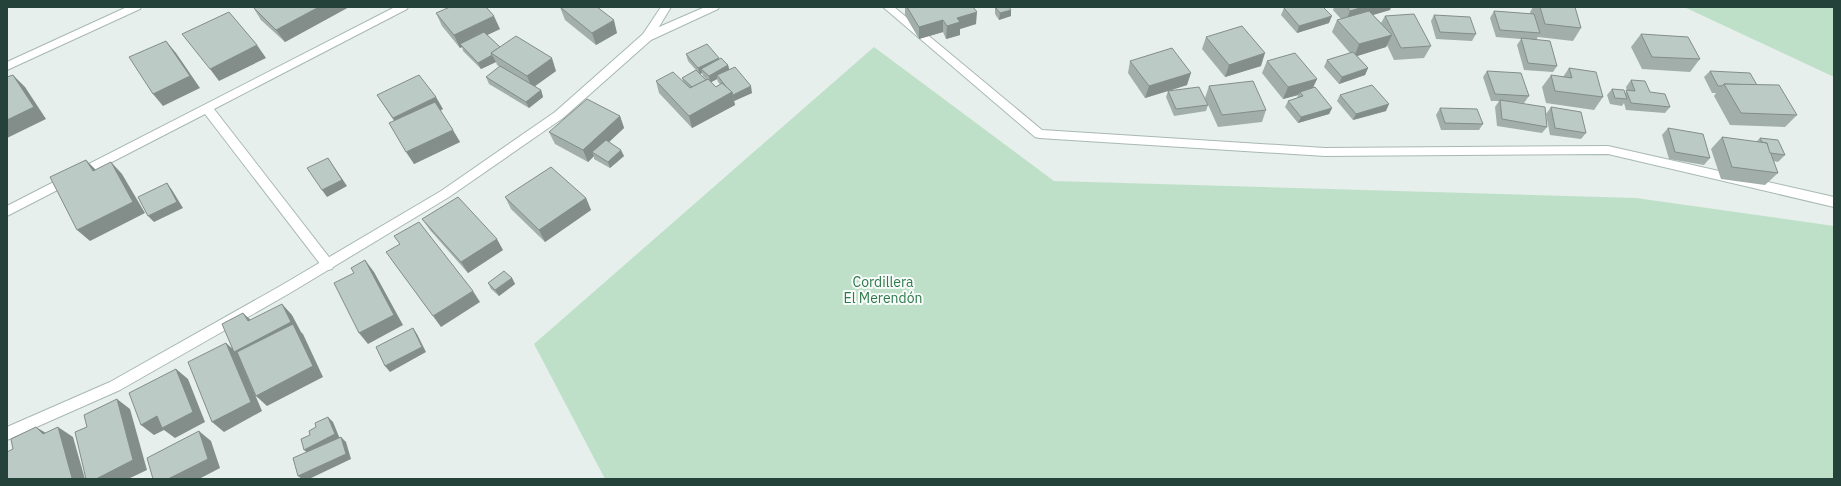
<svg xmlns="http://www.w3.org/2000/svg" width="1841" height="486" viewBox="0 0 1841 486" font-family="'IBM Plex Sans',sans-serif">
	<rect width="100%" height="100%" fill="#e6efeb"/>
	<g fill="#bfe0c8">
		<polygon points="1684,7 1834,7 1834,77"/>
		<polygon points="874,47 1054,181 1636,198 1834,226 1834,479 605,479 534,344"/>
	</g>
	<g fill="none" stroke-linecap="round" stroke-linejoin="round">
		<g stroke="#a8b8b2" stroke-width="2">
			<g id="minor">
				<polygon points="127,7 141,7 140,9 7,70 7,62"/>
				<polygon points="395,7 408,7 407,9 214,109 332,261 334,265 332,269 328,270 324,269 205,114 7,216 7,206"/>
				<polygon points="705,7 719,7 718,9 651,40 647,41 642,37 643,34"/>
				<polygon points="883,7 894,7 1042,130 1325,148 1608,146 1834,197 1834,207 1608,154 1325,156 1039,138 1035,137"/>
			</g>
		</g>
		<g stroke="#a8b8b2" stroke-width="2">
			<polygon id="tertiary" points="661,7 671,7 651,40 563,118 449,197 290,293 120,390 7,440 7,427 110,382 282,285 441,191 555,112 643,34"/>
		</g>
		<use href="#minor" fill="#fff" fill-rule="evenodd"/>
		<use href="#tertiary" fill="#fff" fill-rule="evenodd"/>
	</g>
	<g fill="#a1aea9" fill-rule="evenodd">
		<polygon points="253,7 349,7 285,42 261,20"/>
		<polygon points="560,7 617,33 596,45 565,20"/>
		<polygon points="905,7 973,7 976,24 960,29 960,35 946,39 943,32 919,39 905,15"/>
		<polygon points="995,7 1011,16 999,20 995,14"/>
		<polygon points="1334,7 1391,7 1390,10 1373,15 1381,23 1385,16 1431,46 1424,58 1394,60 1387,45 1386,47 1357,56 1368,68 1365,75 1339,84 1324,67 1327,60 1350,53 1332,32 1337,20 1341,19 1333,10"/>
		<polygon points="1533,7 1575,7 1581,28 1573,41 1538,37 1536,40 1557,66 1553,72 1524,70 1517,45 1521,39 1496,37 1490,18 1494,11 1531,14 1530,12"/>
		<polygon points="1284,8 1329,23 1297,33 1281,15"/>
		<polygon points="436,13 500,29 487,35 500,47 556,71 534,87 541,90 543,97 529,108 489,84 486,77 500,67 497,65 496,62 481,69 463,51 462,47 460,48 442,26"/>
		<polygon points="1434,15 1476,34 1472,41 1436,39 1431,21"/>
		<polygon points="1641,34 1700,59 1690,72 1642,69 1631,47"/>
		<polygon points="1206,37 1261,66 1225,77 1202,49"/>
		<path d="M686,54L719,58V60L728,65L729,69L752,93L734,101L735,105L692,128L659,93L656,81H683L682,78L696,70L688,61ZM702,73L703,76L706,79V80L700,74ZM717,79L718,82L720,84L716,87L711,82Z"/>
		<polygon points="1130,61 1187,85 1169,91 1208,105 1206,111 1174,116 1166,97 1168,91 1145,98 1128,73"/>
		<polygon points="1267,61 1317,79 1313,88 1332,108 1329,114 1298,123 1285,107 1288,101 1297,98 1298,95 1283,99 1262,73"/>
		<polygon points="1569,68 1603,97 1594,110 1546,103 1542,87 1551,75 1563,77"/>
		<polygon points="1487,71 1529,96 1524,103 1509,102 1547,127 1542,133 1497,126 1495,107 1499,101 1491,101 1483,77"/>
		<polygon points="1710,71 1757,85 1797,115 1785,127 1730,125 1714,96 1716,93 1712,93 1704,77"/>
		<polygon points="1631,80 1650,92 1670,107 1665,113 1626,110 1624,103 1622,106 1610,104 1607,95 1612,89 1625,93 1627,91 1626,87"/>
		<polygon points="1209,86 1266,110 1262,122 1218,127 1205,98"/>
		<polygon points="377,95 443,109 440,111 460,142 414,164 394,121 385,107"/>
		<polygon points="1340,95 1386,111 1353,120 1337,101"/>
		<polygon points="1551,107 1586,133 1581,139 1550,135 1546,114"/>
		<polygon points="1440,108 1483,124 1479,130 1441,130 1436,115"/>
		<polygon points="620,116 624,128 609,142 624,156 610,168 594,159 594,156 588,162 555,144 549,132"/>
		<polygon points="1668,128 1710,158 1704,165 1669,159 1662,135"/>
		<polygon points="1722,137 1756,142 1760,138 1785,155 1778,162 1773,161 1778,173 1765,185 1721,179 1711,149"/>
		<polygon points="505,197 586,198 591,210 545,242 511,209"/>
		<polygon points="422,219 503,250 468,273 430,230"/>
		<polygon points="512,278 515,284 499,296 491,289 488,283"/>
	</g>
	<g fill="#838d89">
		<polygon points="319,7 349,7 285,42 276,30"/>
		<polygon points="1363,7 1391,7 1390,10 1345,23 1350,11"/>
		<polygon points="1011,10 1011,16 999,20 1000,13"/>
		<polygon points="977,12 976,24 960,29 960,35 946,39 947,26 957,18"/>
		<polygon points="494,16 500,29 462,47 460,44 462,47 460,48 454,35"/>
		<polygon points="1332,16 1329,23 1297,33 1299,26"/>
		<polygon points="614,20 617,33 596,45 592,33"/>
		<polygon points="943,20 943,32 919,39 919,27"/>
		<polygon points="1392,35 1386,47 1354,57 1359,44"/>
		<polygon points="166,41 176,53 200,88 163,106 153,94"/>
		<polygon points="257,45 266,58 219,81 210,69"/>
		<polygon points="1265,53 1261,66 1225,77 1229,65"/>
		<polygon points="492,55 496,62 481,69 478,63"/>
		<polygon points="552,58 556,71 532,88 527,76"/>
		<polygon points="719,58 720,64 701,69 702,73 700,74 698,68"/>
		<polygon points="728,65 730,72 717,75 717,79 710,83 709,76"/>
		<polygon points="1368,68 1365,75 1339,84 1342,77"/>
		<polygon points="1191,73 1187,85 1145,98 1149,86"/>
		<polygon points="13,75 25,87 46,119 7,138 7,120"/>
		<polygon points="1317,79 1311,91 1300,92 1298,95 1283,99 1288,87"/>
		<polygon points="751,86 752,93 734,101 733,95"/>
		<polygon points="541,90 543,97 529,108 526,102"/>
		<polygon points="732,92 735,105 692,128 689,116"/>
		<polygon points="436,97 443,109 401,130 393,118"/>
		<polygon points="1389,104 1386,111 1353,120 1356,114"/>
		<polygon points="1332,108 1329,114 1298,123 1301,117"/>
		<polygon points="620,116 624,128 596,154 592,152 594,156 588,162 583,150"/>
		<polygon points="453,130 460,142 414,164 406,152"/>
		<polygon points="621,150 624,156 610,168 608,162"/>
		<polygon points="328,158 347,186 327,197 322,190"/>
		<polygon points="86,160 98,172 93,171"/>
		<polygon points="111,162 122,174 145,213 90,241 77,230"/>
		<polygon points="167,183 172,190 183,208 154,222 148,216"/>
		<polygon points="586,198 591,210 545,242 539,230"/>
		<polygon points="497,239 503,250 468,273 461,262"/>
		<polygon points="365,260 374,272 403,325 368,344 359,333"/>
		<polygon points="512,278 515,284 499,296 495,290"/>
		<polygon points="473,291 480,302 441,327 433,316"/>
		<polygon points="282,304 292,315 301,332 303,334 323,377 267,406 256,396 239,357 262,411 224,432 212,422 226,343 235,351"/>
		<polygon points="243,313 254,323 248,321"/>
		<polygon points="413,328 417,334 426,352 390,372 385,366"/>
		<polygon points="176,369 188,379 205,422 175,438 164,430 154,435 141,425"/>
		<polygon points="117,399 130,409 147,470 128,479 96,479"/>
		<polygon points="328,417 333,422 340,439 310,455 304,450"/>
		<polygon points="36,427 51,436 43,434"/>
		<polygon points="58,427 73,437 85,479 71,479"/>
		<polygon points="199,431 211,441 220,468 199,479 168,479"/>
		<polygon points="341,437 346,442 351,459 309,479 302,479 298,476"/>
	</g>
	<g fill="#bbcac4" stroke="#838d89">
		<polygon points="253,7 319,7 276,30"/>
		<polygon points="450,7 486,7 494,16 454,35 436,13"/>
		<polygon points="560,7 597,7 614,20 592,33"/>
		<polygon points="907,7 973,7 977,12 957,18 960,22 947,26 943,20 919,27"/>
		<polygon points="995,7 1009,7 1011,10 1000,13"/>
		<polygon points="1287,7 1323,7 1332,16 1299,26 1284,8"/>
		<polygon points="1347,7 1363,7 1350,11"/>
		<polygon points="1540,7 1575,7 1581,28 1545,24"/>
		<polygon points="1369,11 1392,35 1359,44 1337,20"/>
		<polygon points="1494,11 1534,14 1540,33 1500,30"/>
		<polygon points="229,12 257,45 210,69 182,34"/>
		<polygon points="1414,14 1431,46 1401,48 1385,16"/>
		<polygon points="1434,15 1470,17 1476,34 1440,32"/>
		<polygon points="1242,26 1265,53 1229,65 1206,37"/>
		<polygon points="484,32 500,47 491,53 492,55 478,63 460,44"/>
		<polygon points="1641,34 1688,37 1700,59 1652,57"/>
		<polygon points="516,36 552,58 527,76 491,53"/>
		<polygon points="1521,38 1550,41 1557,66 1528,63"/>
		<polygon points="166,41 190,76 153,94 129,57"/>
		<polygon points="707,44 719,58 698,68 686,54"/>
		<polygon points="1172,48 1191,73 1149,86 1130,61"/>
		<polygon points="1353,52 1368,68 1342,77 1327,60"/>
		<polygon points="1295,53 1317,79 1288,87 1267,61"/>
		<polygon points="721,58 728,65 709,76 701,69"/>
		<polygon points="500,66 541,90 526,102 486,77"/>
		<polygon points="735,67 751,86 733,95 732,92 727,88 717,75"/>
		<polygon points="1569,68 1596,72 1603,97 1555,91 1551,75 1572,78"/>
		<polygon points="696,70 706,80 692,87 682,78"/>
		<polygon points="1487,71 1521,73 1529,96 1495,94"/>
		<polygon points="1710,71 1750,73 1757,85 1724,84 1722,86 1718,86"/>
		<polygon points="673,72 690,88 708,79 716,87 722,83 732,92 689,116 656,81"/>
		<polygon points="13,75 34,107 7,120 7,77"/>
		<polygon points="419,75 436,97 393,118 377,95"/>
		<polygon points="1631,80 1645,81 1650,92 1665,94 1670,107 1631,103 1626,90 1635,91"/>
		<polygon points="1253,81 1266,110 1222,115 1209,86"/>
		<polygon points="1724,84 1779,85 1797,115 1741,113"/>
		<polygon points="1372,85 1389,104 1356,114 1340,95"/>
		<polygon points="1199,87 1208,105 1176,109 1168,91"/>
		<polygon points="1315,87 1332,108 1301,117 1288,101 1303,96 1300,92"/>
		<polygon points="1612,89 1624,90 1627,99 1615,98"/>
		<polygon points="587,99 620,116 583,150 549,132"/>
		<polygon points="1500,100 1545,107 1547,127 1502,119"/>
		<polygon points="435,102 453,130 406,152 389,123"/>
		<polygon points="1551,107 1581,112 1586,133 1555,128"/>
		<polygon points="1440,108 1477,109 1483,124 1445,123"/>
		<polygon points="1668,128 1703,134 1710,158 1675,152"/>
		<polygon points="1722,137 1767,143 1778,173 1732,167"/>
		<polygon points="1760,138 1778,140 1785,155 1770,153 1767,143 1762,142"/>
		<polygon points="606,140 621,150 608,162 592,152"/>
		<polygon points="328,158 342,180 322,190 307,168"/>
		<polygon points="86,160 93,171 111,162 133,202 77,230 50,177"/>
		<polygon points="551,167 586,198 539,230 505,197"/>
		<polygon points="167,183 177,202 148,216 138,197"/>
		<polygon points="458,197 497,239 461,262 422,219"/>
		<polygon points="419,222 473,291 433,316 386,252 400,244 394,236"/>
		<polygon points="365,260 394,315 359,333 334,283 354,273 351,268"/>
		<polygon points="504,271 512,278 495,290 488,283"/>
		<polygon points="282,304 291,322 234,352 222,324 243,313 248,321"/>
		<polygon points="293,324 313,366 256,396 237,352"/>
		<polygon points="413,328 422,347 385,366 376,347"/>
		<polygon points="226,343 251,402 212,422 188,362"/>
		<polygon points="176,369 193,412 162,428 157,416 141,425 129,393"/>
		<polygon points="117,399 133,460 96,479 86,479 75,432 87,427 84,415"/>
		<polygon points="328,417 335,434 304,450 301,439 310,435 309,431 316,427 315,423"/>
		<polygon points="36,427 43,434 58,427 72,478 71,479 7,479 7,452 13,449 11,439"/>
		<polygon points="199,431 208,459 168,479 153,479 147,458"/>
		<polygon points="341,437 346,454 298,476 293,458"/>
	</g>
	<g text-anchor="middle" stroke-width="4" stroke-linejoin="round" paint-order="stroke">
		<g font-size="14" fill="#2d7a4b" stroke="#f7fbf9">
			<text x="883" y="287">Cordillera<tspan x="883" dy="16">El Merendón</tspan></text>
		</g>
	</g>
	<rect width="1841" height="486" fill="none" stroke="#24423a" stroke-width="16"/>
</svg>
